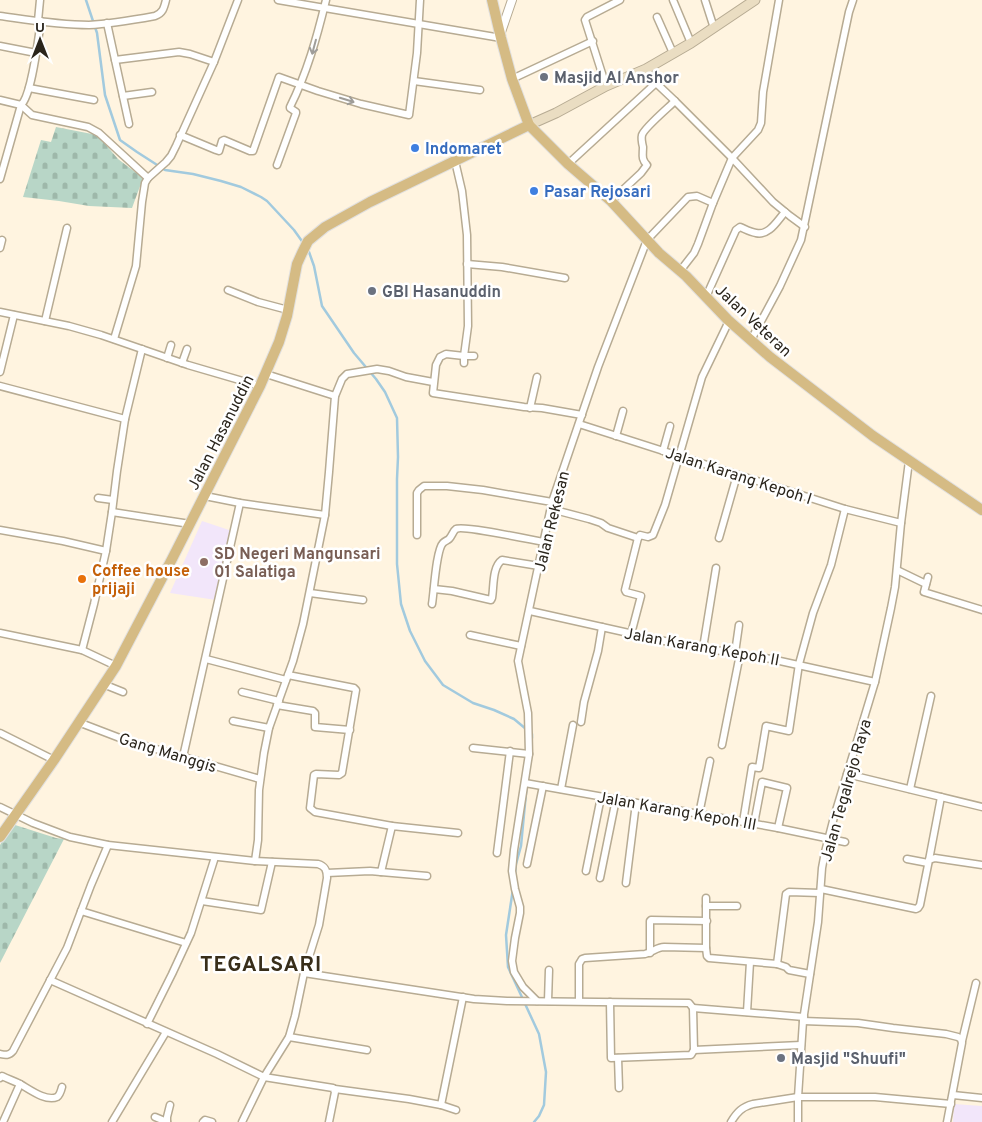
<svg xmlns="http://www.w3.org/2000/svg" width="982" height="1122" viewBox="0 0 982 1122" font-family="Overpass,sans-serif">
	<defs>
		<pattern id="cemetery-stones" width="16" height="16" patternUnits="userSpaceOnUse" patternTransform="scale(1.25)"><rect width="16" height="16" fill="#b8d6c7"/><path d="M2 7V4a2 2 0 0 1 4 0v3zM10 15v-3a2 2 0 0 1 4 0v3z" fill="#9eb8aa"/></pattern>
	</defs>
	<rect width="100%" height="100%" fill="#fff4e0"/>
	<g fill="#f2e6fa">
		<polygon points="202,521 232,531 216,600 170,593"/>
		<polygon points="954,1104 982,1106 982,1122 953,1122"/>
	</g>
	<g fill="url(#cemetery-stones)">
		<polygon points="56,127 92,134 100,138 118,159 143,178 132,208 89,206 59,201 23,197 41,140 51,142"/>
		<polygon points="12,824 56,838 64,839 0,963 0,845"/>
	</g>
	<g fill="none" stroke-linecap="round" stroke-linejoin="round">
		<g stroke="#a2cade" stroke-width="2.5">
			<polyline points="86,0 97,33 105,95 120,140 137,152 165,170 193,174 221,181 241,187 261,197 267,201 294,230 304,244"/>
			<polyline points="307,249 309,252 314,266 322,306 354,353 376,379 385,392 397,418 398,457 397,479 397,564 401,604 410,631 425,661 443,685 473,703 494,710 514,719 532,734 532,738"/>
			<polyline points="515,874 516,864 521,846 527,783"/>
			<polyline points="513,889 506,935 508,967 539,1034 546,1072 544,1105 539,1116 534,1122"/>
		</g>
		<g stroke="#b7ab93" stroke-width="9">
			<g id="minor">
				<polyline points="278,0 501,38"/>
				<polyline points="673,0 691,43"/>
				<polyline points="705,0 714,28"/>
				<path d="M0,16C29,20 59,25 89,25C111,24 133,20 155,16C163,13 164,8 166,0"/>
				<polyline points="657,17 673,53"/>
				<polyline points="38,21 40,0"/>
				<polyline points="107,23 129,124"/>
				<polyline points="0,46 36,53"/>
				<polyline points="115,60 179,52 190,54 214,62"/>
				<polyline points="646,69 656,83 675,101 732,158 773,202 790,216 805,227"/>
				<polyline points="512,79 593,41"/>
				<polyline points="414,81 480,90"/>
				<polyline points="606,86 585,20 587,17 620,0"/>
				<polyline points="29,88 94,100"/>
				<polyline points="123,96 152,92"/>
				<polyline points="0,100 21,105 32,115 88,127 99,133 148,178"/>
				<polyline points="180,135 216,150 219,151 222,141 224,140 250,151 253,151 279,77 318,91 361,104 409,115 417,53 420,0"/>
				<polyline points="455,161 462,191 467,235 468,326 464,356 446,354 440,357 436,365 433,393 524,407 542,408 582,415"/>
				<polyline points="568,164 656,83"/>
				<path d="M277,165L296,113V112L290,108V107C307,73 317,37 326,0"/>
				<path d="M0,179L21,105C32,95 38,39 41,21"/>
				<path d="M611,201L641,173L647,165C641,159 643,155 643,147C642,143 641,139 642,135C644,128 669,107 675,101"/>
				<polyline points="0,248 2,240"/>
				<polyline points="467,264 502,267 565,278"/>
				<polyline points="680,271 694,253 698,244 713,203 732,158 758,130 761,123 763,92 779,0"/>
				<polyline points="228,290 258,302 288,310"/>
				<path d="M706,297L736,230L740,227C745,229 750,232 756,233C769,236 777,221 785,212"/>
				<polyline points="0,312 69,326 101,335 188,365 260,386"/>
				<polyline points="45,321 67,228"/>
				<polyline points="114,339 136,266 142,202 145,183 148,178 166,162 171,156 176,146 214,62 238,0"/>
				<polyline points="751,340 780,286 801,240 849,12 853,0"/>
				<polyline points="167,358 171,345"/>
				<polyline points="182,363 187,349"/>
				<polyline points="464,363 464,356 474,356"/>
				<polyline points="0,372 14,315"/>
				<polyline points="266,374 335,396"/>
				<polyline points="0,386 125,419"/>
				<polyline points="530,408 537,377"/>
				<polyline points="579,424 845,509 901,523"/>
				<polyline points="616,436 623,411"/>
				<polyline points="663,451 670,426"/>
				<polyline points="205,496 240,503 325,515"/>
				<polyline points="98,498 113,500"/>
				<polyline points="551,509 589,519 601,523 608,528 638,538 640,535 648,537 653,535 665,505 702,377 729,321"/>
				<polyline points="112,512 117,471 125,419 142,349"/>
				<polyline points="0,530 63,541 106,551"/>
				<polyline points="417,535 417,493 419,490 424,486 447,486 483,490 552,502"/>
				<polyline points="719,538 737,475"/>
				<polyline points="897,570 926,584"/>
				<polyline points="928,577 924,592 982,610"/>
				<path d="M434,589L452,591L491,600L492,598C494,587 492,567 502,560L539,566"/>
				<polyline points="310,593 363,600"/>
				<path d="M432,604C434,592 436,550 443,543C445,541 448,540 449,539C452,536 453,531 456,529C462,525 532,540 544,542"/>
				<polyline points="530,611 678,644 771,659 875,682"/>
				<polyline points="0,633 82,650 94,604 106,551 112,512 190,524"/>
				<polyline points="631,634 641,596 626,592 625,590 638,538"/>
				<polyline points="470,635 521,646"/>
				<polyline points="703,648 716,568"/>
				<polyline points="82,650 116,666"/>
				<polyline points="735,653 739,625"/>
				<polyline points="206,659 286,680"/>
				<polyline points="288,675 354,688 356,690 342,773 339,775 316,774 314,775 310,808 315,812 392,826"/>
				<polyline points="103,684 123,692"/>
				<polyline points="242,692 279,701"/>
				<polyline points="277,705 313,711 315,713 315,727 350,730"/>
				<polyline points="233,721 269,728"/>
				<polyline points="78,722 125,740 260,779"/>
				<polyline points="581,722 584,702 598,651 602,627"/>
				<polyline points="0,733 54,760"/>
				<polyline points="722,745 740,654"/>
				<polyline points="473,748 529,754"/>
				<polyline points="183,757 240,503"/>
				<polyline points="847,774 982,807"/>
				<polyline points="525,783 778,828 845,842"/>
				<polyline points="561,789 573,725"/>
				<polyline points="910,789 931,696"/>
				<path d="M0,807L33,823L70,837L108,845L255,861L318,864C325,866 327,870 327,878L319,925L304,973L295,1016L289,1037L264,1077L242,1122"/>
				<polyline points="699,814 710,761"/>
				<polyline points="743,822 752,767 759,768 766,726 789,731 799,664 813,613 831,565 845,509"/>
				<polyline points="754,824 762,782 787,788 778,828"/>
				<polyline points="497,853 510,751"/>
				<polyline points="907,859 928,863"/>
				<polyline points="929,860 941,797"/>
				<polyline points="255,861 258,840 259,790 264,753 269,728 293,661 303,624 325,515 329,472 335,396 342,379 347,374 377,369 389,371 406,377 433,382"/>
				<polyline points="527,864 543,786"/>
				<polyline points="586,871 601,797"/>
				<polyline points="381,872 427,876"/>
				<polyline points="327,873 370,871 381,872 392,826 458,833"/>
				<polyline points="600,878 616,799"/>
				<polyline points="626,883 636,803"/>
				<polyline points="821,889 916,909 918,908 920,905 929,860 935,858 982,865"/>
				<polyline points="706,898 706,948 707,956 709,958 777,964 786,967 789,970 810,974"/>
				<polyline points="202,901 261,910 272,862"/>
				<polyline points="706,906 737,906"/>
				<polyline points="81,911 186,943"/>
				<polyline points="650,953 650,921 651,920 707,921"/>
				<polyline points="777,964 786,894 789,892 820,893"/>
				<polyline points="304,973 474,999 507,1001 689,1003 693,1008 694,1050 801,1045"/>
				<polyline points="50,980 217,1054 264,1077 333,1088 335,1092 329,1122"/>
				<polyline points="537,1001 523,987 514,972 512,961 515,938 520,913 520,907 515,889 512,871 514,850 529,754 528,713 518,661 552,502 598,367 647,240 688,197 697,196 713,203"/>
				<polyline points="548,1001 549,970"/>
				<path d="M579,1001V964L582,959L585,958L645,954C653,952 657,947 664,947L706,948"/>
				<polyline points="610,1002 611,1058 691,1055 694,1050"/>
				<polyline points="693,1008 804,1017"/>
				<polyline points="747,1012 750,962"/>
				<polyline points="803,1021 858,1023 893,1028 946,1034 958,1037 961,1039 962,1043 947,1122"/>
				<polyline points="147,1024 172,974 191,933 215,857"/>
				<polyline points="289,1037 367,1050"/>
				<polyline points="962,1041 976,983"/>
				<path d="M0,1054C5,1055 9,1056 13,1051L67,948L91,885L108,845"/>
				<polyline points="618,1058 619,1088"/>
				<path d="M0,1078L2,1076C8,1079 14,1081 20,1084C29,1089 46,1102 57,1097C60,1095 61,1091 62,1087"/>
				<polyline points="335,1089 409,1099 441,1105 456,1110"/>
				<polyline points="953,1095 982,1098"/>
				<polyline points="441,1105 463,997"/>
				<polyline points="155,1117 167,1122"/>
				<polyline points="3,1122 20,1084"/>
				<polyline points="112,1122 166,1032"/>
				<polyline points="167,1122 167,1117 170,1105"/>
				<polyline points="203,1122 205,1120 212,1122"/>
				<path d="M731,1122C737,1112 742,1107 753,1104L798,1097H875L951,1104"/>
				<polyline points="798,1122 798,1097 803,1021 818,922 822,868 825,852 834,817 875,682 891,608 895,587 901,523 909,461"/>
			</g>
		</g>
		<g stroke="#b7ab93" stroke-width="10">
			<polyline id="tertiary" points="500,35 512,0"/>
		</g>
		<g stroke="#b7ab93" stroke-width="11">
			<polyline id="secondary" points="529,125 556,113 606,86 646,69 691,43 755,0"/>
		</g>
		<g stroke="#e1e0df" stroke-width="12">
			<g id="primary">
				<polyline points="492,0 501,38 512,79 529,125 568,164 611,201 659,253 686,276 728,320 770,357 873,436 982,510"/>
				<polyline points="0,837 54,760 116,666 172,559 260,386 279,342 287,316 297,264 302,253 308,241 325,227 370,202 529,125"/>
			</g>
		</g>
		<use href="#minor" stroke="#fff" stroke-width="6"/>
		<use href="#tertiary" stroke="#fff" stroke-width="8"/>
		<use href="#secondary" stroke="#eaddc2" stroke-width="9"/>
		<use href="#primary" stroke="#d5bb84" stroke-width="10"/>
	</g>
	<defs><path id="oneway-shaft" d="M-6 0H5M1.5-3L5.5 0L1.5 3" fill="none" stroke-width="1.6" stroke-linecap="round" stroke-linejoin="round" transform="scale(1.25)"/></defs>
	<g stroke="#9f9d99">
		<use href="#oneway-shaft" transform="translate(314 47) rotate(105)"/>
		<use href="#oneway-shaft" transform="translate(347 100) rotate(17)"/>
	</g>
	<g fill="#6b7280" stroke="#fff" stroke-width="2">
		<circle cx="544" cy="77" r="5"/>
		<circle cx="372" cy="291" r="5"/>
		<circle cx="781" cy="1058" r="5"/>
	</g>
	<g fill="#3f7fe0" stroke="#fff" stroke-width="2">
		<circle cx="415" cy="148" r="5"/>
		<circle cx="534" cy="191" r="5"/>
	</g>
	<circle fill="#8d6e63" stroke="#fff" stroke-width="2" cx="204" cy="562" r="5"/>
	<circle fill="#e8710a" stroke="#fff" stroke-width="2" cx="82" cy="579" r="5"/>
	<g text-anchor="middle" stroke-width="5" stroke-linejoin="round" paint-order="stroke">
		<g font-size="16" font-weight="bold" fill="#5b616d" stroke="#fff" text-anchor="start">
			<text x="554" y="83">Masjid Al Anshor</text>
			<text x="382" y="297">GBI Hasanuddin</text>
			<text x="791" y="1064">Masjid "Shuufi"</text>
		</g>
		<g font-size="16" font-weight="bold" fill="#366cbe" stroke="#fff" text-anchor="start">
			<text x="425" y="154">Indomaret</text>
			<text x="544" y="197">Pasar Rejosari</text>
		</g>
		<g font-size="16" fill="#2a251c" stroke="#fff">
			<text transform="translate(754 320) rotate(43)" y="6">Jalan Veteran</text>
			<text transform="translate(220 432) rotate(-63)" y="6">Jalan Hasanuddin</text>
			<text transform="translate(739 475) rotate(18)" y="6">Jalan Karang Kepoh I</text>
			<text transform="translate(551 521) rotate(-76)" y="6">Jalan Rekesan</text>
			<text transform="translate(702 646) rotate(10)" y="6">Jalan Karang Kepoh II</text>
			<text transform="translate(168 752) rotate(17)" y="6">Gang Manggis</text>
			<text transform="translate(845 790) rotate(-74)" y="6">Jalan Tegalrejo Raya</text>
			<text transform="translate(677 810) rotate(10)" y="6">Jalan Karang Kepoh III</text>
		</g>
		<g font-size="16" font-weight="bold" fill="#785e54" stroke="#fff" text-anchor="start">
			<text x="214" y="559">SD Negeri Mangunsari<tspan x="214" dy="18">01 Salatiga</tspan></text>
		</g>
		<g font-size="16" font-weight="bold" fill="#c56008" stroke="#fff" text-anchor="start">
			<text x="92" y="576">Coffee house<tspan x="92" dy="18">prijaji</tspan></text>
		</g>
		<g font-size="21" font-weight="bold" letter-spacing="1" fill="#382e1a" stroke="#fff">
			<text x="261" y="971">TEGALSARI</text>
		</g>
	</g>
	<g transform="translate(40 40)" stroke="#ffffff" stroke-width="4" paint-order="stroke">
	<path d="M0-4L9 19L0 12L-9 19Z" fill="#2a251c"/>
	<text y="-8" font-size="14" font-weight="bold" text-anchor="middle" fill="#2a251c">U</text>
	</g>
</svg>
